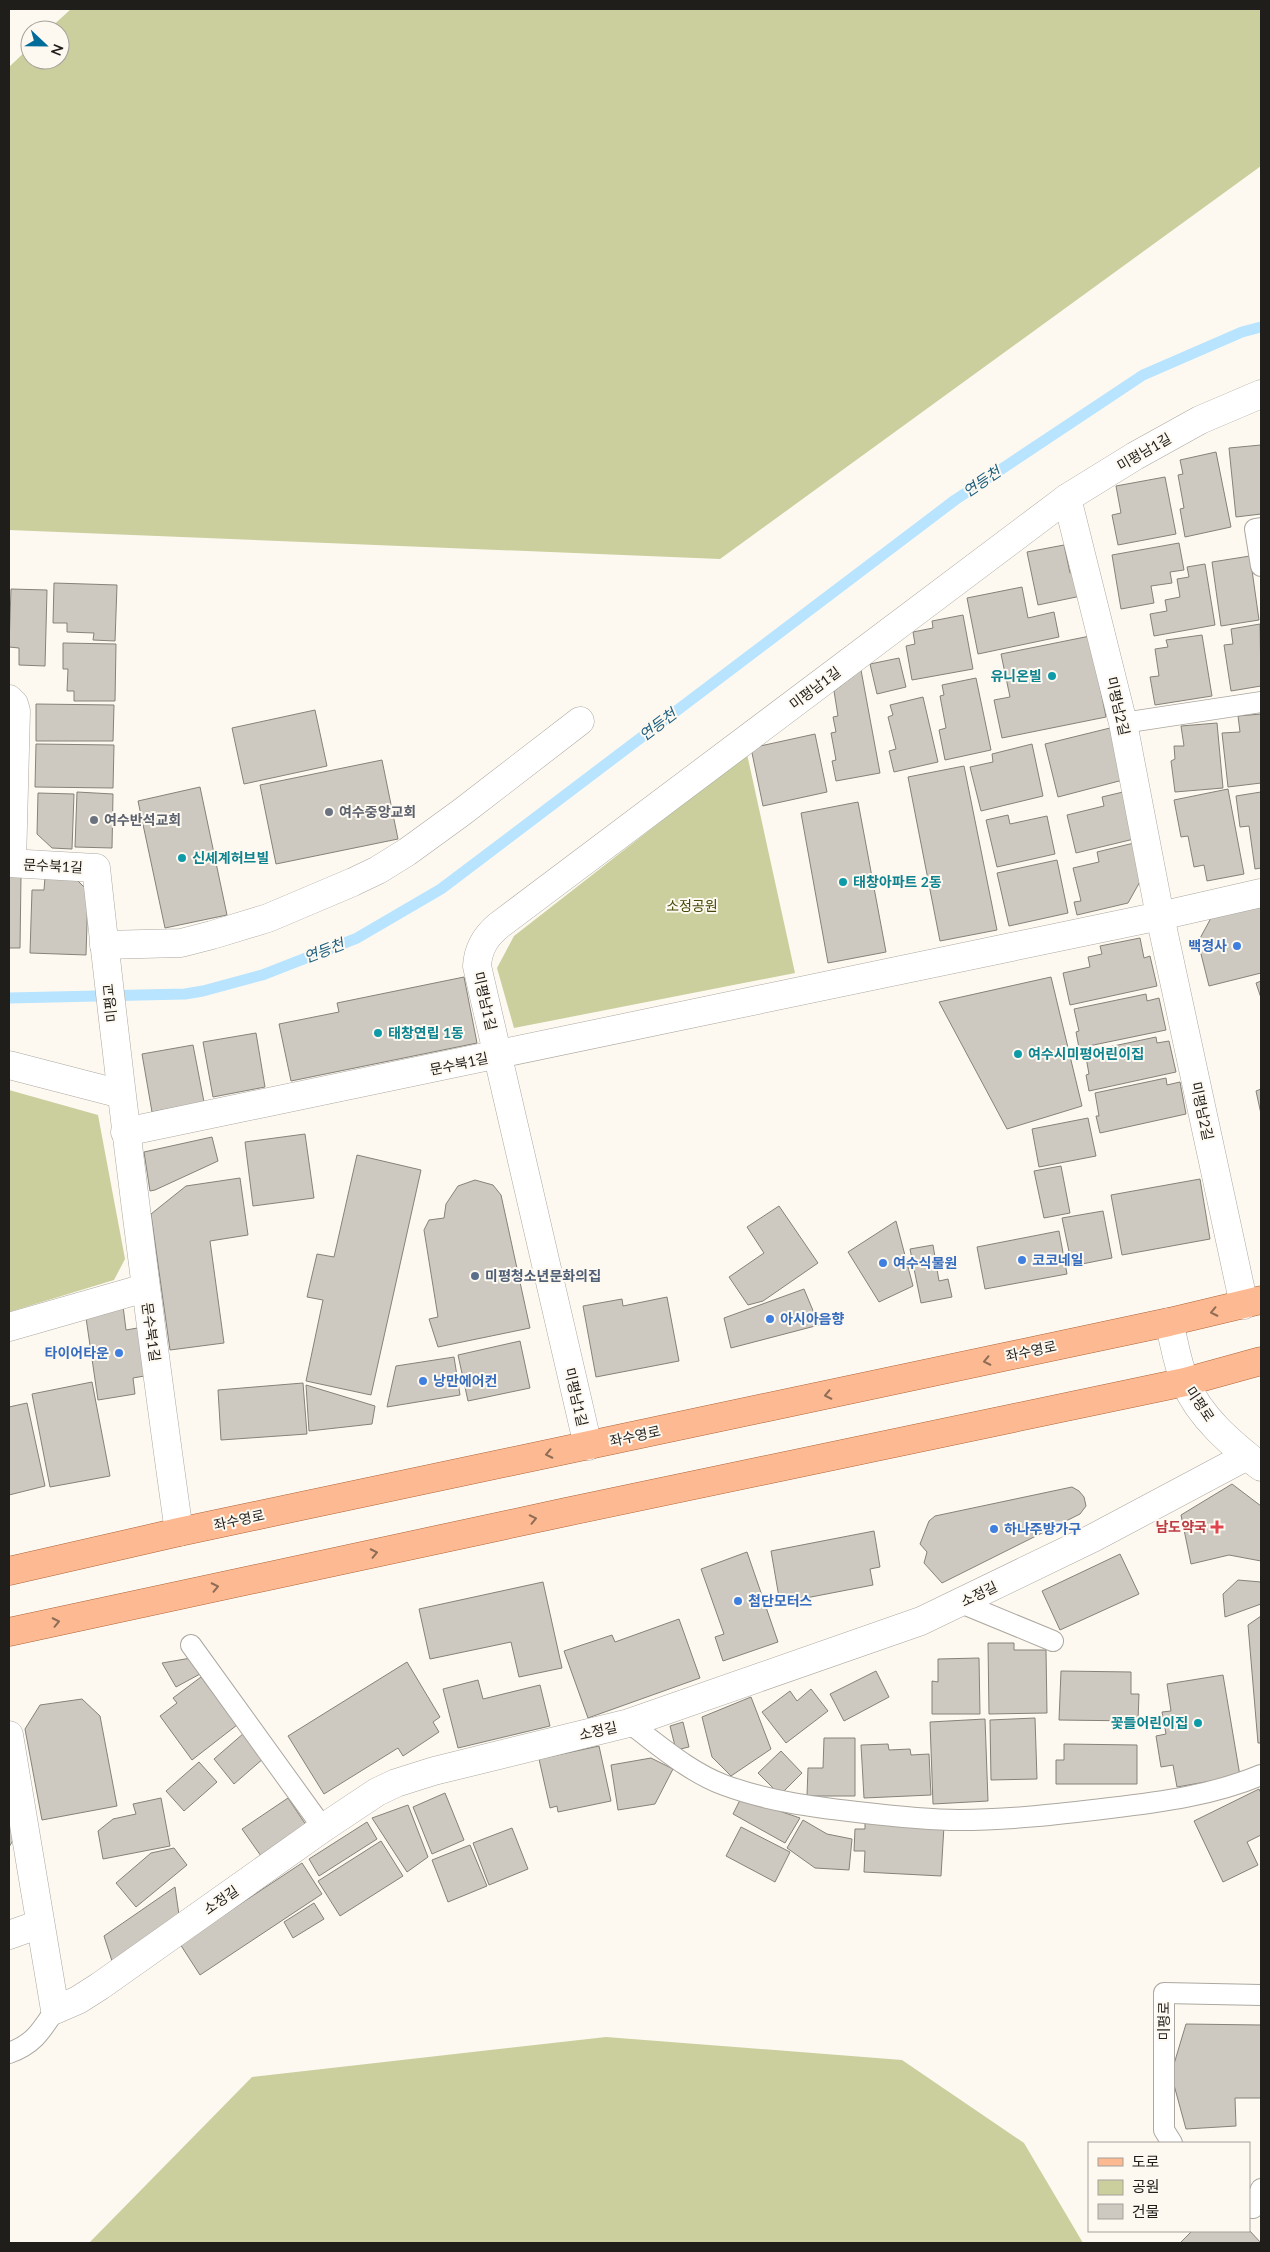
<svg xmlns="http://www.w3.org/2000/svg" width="1270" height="2252" viewBox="0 0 1270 2252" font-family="Lato,'Noto Sans KR',sans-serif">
	<rect width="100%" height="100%" fill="#fdf9f1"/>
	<g fill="#cacf9d">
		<polygon points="71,9 1261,9 1261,166 720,559 9,530 9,67 30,47 30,60 60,60 60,30 48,30"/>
		<polygon points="747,754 795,973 514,1028 497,968 514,936"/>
		<polygon points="9,1090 98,1115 125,1259 114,1280 9,1312"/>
		<polygon points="606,2037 902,2060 1024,2143 1083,2243 89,2243 252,2077"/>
	</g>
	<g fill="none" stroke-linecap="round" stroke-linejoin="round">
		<polyline stroke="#b8e4ff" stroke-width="11" points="9,998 185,994 203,991 262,975 357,938 441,889 955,500 1143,375 1242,332 1261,327"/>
	</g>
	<g fill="#cdc9c1" stroke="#85827a">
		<polygon points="1261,445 1261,514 1236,517 1229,448"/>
		<polygon points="1216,452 1231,527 1185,537 1180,509 1184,508 1178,475 1183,474 1180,460"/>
		<polygon points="1165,477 1176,534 1118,545 1112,515 1121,513 1116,486"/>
		<polygon points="1179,543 1184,570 1170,572 1172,583 1151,586 1154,603 1121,609 1112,555"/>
		<polygon points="1064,545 1070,573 1076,572 1081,596 1038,605 1027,552"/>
		<polygon points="1250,556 1259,620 1221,626 1212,562"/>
		<polygon points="1205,564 1215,625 1154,636 1150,614 1167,611 1165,600 1180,597 1177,579 1189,577 1187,567"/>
		<polygon points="54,583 117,585 115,641 93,640 94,633 67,632 67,623 53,623"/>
		<polygon points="1022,587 1028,618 1054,612 1059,637 978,654 967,598"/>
		<polygon points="11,589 47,590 45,666 19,665 19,648 9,647"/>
		<polygon points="963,615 973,669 912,680 906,646 915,644 913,632 933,628 932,621"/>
		<polygon points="1260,624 1261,686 1231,691 1224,645 1233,644 1231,629"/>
		<polygon points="1202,635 1212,696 1155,705 1150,677 1159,676 1155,649 1168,647 1166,640"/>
		<polygon points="1090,636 1106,717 1002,738 994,700 1010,697 1001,654"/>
		<polygon points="63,643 116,644 115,701 74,701 74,691 67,691 68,669 63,669"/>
		<polygon points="899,658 906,687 877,694 870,664"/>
		<polygon points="861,670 880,773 836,781 832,761 836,760 831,733 836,732 833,717 838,716 834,691"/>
		<polygon points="976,678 991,750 945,760 939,730 946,728 940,696 944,695 942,685"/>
		<polygon points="923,697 938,762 894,772 889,751 896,749 888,717 893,715 890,705"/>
		<polygon points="36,704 114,705 113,741 36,741"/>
		<polygon points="315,710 327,766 244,784 232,728"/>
		<polygon points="1261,714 1261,783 1228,787 1222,733 1240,732 1238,716"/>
		<polygon points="1217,723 1223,788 1175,792 1171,761 1175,759 1174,746 1184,746 1181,726"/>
		<polygon points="1110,728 1123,780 1058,797 1045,744"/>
		<polygon points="815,734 827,792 763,806 751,748"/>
		<polygon points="36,744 114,745 113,788 35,787"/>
		<polygon points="1032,744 1043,796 981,811 970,767 993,762 992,754"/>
		<polygon points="382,760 398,839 276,864 260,785"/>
		<polygon points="964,766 997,930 940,941 908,777"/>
		<polygon points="200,787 227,915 165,928 138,801"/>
		<polygon points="1228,789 1244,874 1207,881 1204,865 1194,867 1188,836 1181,837 1174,800"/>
		<polygon points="77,792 113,794 112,848 75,847"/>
		<polygon points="1123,792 1134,839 1076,853 1067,815 1104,806 1102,797"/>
		<polygon points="1261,792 1261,868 1255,869 1249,826 1240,827 1236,796"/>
		<polygon points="38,793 74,794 72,849 52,848 37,834"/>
		<polygon points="858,802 886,952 828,963 801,813"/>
		<polygon points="1008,815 1010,824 1047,816 1055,854 997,867 986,820"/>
		<polygon points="1134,843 1142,878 1128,903 1077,915 1074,902 1081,901 1073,868 1099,862 1097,852"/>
		<polygon points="1057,860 1068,913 1009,926 997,873"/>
		<polygon points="9,875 21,876 20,948 9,948"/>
		<polygon points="45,877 75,878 88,891 86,955 30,953 32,890 44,890"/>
		<polygon points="1261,907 1261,973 1209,986 1198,942 1211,918"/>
		<polygon points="1140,938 1144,958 1150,956 1157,986 1070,1005 1063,973 1090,967 1088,957 1102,954 1100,946"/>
		<polygon points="464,977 477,1043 291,1081 279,1024 339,1012 337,1003"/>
		<polygon points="1051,977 1082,1106 1007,1129 939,1002"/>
		<polygon points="1261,981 1261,998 1256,983"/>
		<polygon points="1146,994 1147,1001 1159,998 1166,1030 1079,1048 1076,1032 1079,1031 1074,1009"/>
		<polygon points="256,1033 265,1087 213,1097 203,1042"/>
		<polygon points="1156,1037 1157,1043 1169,1041 1176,1072 1089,1091 1086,1075 1089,1074 1085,1052"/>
		<polygon points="193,1045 204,1102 152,1112 142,1054"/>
		<polygon points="1166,1078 1167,1085 1180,1082 1186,1114 1100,1133 1096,1116 1099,1116 1095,1093"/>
		<polygon points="1261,1089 1261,1114 1256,1091"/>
		<polygon points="1088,1118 1096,1156 1039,1167 1032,1129"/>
		<polygon points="305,1134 314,1198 253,1206 245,1142"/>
		<polygon points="212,1137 218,1161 155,1190 150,1191 144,1152"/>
		<polygon points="357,1155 421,1170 371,1395 306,1381 323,1300 307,1297 317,1254 334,1257"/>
		<polygon points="1061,1166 1070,1213 1044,1218 1034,1171"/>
		<polygon points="240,1178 248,1235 210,1241 224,1343 170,1350 151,1214 186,1186"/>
		<polygon points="1200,1179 1210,1239 1122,1255 1111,1195"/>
		<polygon points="475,1180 493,1185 501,1195 530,1328 438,1347 429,1319 438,1317 424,1230 429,1220 444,1218 446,1204 458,1186"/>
		<polygon points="779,1206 818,1263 763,1301 748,1305 729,1277 764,1253 747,1227"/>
		<polygon points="1103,1211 1112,1258 1072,1266 1062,1218"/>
		<polygon points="896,1221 913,1286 879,1302 848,1252"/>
		<polygon points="1059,1231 1067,1274 985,1289 977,1247"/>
		<polygon points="933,1245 939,1281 948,1279 952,1297 921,1303 910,1249"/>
		<polygon points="804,1289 819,1325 731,1348 724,1318"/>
		<polygon points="667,1297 679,1361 596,1377 583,1306 622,1299 623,1306"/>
		<polygon points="123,1306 126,1330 143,1327 150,1375 133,1378 135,1394 98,1400 85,1311"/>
		<polygon points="520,1341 530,1388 468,1401 458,1355"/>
		<polygon points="454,1357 460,1395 387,1407 396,1366"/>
		<polygon points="92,1382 110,1476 50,1487 32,1394"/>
		<polygon points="303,1383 307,1434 221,1440 218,1390"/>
		<polygon points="306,1385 375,1406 372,1424 309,1431"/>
		<polygon points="27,1403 45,1486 9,1495 9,1407"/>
		<polygon points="1232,1484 1261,1506 1261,1561 1229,1555 1191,1564 1181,1515"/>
		<polygon points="1072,1487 1079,1491 1084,1497 1086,1506 1080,1514 942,1583 924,1563 927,1552 920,1544 929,1521 935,1516"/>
		<polygon points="874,1531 880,1567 870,1569 873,1585 780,1603 771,1551"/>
		<polygon points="747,1552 778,1642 723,1661 715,1637 724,1634 701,1569"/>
		<polygon points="1120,1554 1139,1594 1060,1630 1042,1591"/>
		<polygon points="1238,1580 1261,1582 1261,1604 1225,1617 1223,1594"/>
		<polygon points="543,1582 562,1668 519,1677 511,1642 430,1659 419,1609"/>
		<polygon points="1261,1616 1261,1743 1258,1743 1248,1625"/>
		<polygon points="679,1619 700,1678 588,1718 564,1651 612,1635 615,1642"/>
		<polygon points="988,1643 1014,1643 1014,1650 1046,1650 1047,1713 989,1714"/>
		<polygon points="191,1658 200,1674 176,1687 162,1663"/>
		<polygon points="979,1658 980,1714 932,1714 932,1681 938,1682 938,1659"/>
		<polygon points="407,1662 440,1717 433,1722 439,1732 403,1756 398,1748 324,1794 288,1736"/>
		<polygon points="876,1671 889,1697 844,1721 830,1694"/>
		<polygon points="1061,1671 1131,1672 1131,1694 1139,1694 1138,1721 1059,1720"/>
		<polygon points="1223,1675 1240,1776 1177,1787 1173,1765 1161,1767 1156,1736 1166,1734 1162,1712 1171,1711 1167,1684"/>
		<polygon points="201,1677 237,1725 192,1760 160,1716 177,1703 173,1698"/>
		<polygon points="478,1680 483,1699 540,1685 550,1726 458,1748 443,1689"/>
		<polygon points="811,1689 828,1711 786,1743 762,1712 790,1691 797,1701"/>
		<polygon points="751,1697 771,1749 731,1776 712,1757 702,1717"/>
		<polygon points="82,1699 100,1716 117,1806 42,1820 25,1729 40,1705"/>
		<polygon points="1035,1718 1037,1779 991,1780 990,1720"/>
		<polygon points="985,1719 988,1801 933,1804 930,1722"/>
		<polygon points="683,1722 689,1747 676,1750 670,1726"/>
		<polygon points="244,1733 264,1758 234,1784 214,1759"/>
		<polygon points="824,1738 855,1738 855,1796 807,1796 808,1768 823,1768"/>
		<polygon points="888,1744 889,1750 910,1749 911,1755 929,1754 931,1795 864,1798 861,1745"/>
		<polygon points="1064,1744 1137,1745 1137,1784 1056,1784 1056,1760 1064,1760"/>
		<polygon points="599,1746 611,1801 558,1812 557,1806 550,1808 539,1759"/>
		<polygon points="781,1751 802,1773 780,1795 758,1773"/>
		<polygon points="651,1758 673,1769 655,1804 618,1810 611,1765"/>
		<polygon points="199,1762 217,1782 184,1811 166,1791"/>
		<polygon points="1259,1789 1261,1793 1261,1835 1247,1842 1258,1865 1223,1882 1194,1821"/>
		<polygon points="445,1793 464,1840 432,1854 413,1807"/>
		<polygon points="161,1798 170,1846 103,1859 98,1831 113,1819 136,1814 133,1804"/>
		<polygon points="288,1798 306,1825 261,1856 242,1829"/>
		<polygon points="741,1798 800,1818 785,1843 733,1814"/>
		<polygon points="408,1805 428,1857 407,1872 372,1818"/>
		<polygon points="803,1820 827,1834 852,1839 849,1870 815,1868 787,1848"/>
		<polygon points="367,1822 377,1839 319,1876 309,1859"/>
		<polygon points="865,1822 944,1826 941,1876 864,1872 865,1851 854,1851 855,1829 865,1829"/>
		<polygon points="741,1827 790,1852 775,1882 726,1856"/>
		<polygon points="512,1828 528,1869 489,1885 473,1843"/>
		<polygon points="9,1829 17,1834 9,1847"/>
		<polygon points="381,1841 403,1876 340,1916 318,1881"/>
		<polygon points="470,1845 487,1886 448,1902 432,1860"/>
		<polygon points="174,1848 187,1865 136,1907 116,1883 151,1853"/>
		<polygon points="302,1863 322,1894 200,1975 180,1944"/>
		<polygon points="175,1887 179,1915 112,1961 104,1936"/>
		<polygon points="314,1903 324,1919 293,1938 284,1922"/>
		<polygon points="1186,2024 1261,2025 1261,2098 1235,2098 1236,2126 1186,2129 1171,2074"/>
		<polygon points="1249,2230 1261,2243 1180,2243 1192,2231"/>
	</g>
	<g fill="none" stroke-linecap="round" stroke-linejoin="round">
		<g stroke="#aca8a0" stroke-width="22">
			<g id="service">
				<polyline points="1261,528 1255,529 1261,566"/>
				<polyline points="1123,723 1261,702"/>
				<polyline points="961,1603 1053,1641"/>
				<polyline points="191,1645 323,1828"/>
				<path d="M629,1723C659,1745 689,1772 724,1785C767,1801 813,1807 857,1812C891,1816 926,1820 959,1820C1009,1820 1060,1814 1110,1808C1162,1802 1213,1795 1261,1775"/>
				<path d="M9,2053C34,2044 41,2031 55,2010"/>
				<polyline points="1172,2143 1164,2130 1164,1993 1261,1995"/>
				<polyline points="1249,2207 1253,2208 1261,2189"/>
			</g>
		</g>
		<g stroke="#aca8a0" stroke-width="29">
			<g id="minor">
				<polyline points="1067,498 1123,723 1160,916 1244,1305"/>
				<polyline points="9,699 14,704 16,711 12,863"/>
				<path d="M9,863L96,868C120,1090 148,1311 179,1532"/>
				<polyline points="104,945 181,943 212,935 268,918 353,882 378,870 407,852 462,812 580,721"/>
				<polyline points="9,1065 121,1094"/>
				<polyline points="125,1132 1160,916 1261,893"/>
				<polyline points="9,1327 145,1288"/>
				<path d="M588,1446L477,966C478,949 485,937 498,926L1067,498L1135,456L1200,420L1261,394"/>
				<polyline points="9,1735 55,2010 78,2000 100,1986 323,1828 377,1792 396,1783 434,1771 629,1723 921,1621 1093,1538 1247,1456"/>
				<polyline points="9,1935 40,1924"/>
			</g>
		</g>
		<g stroke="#aca8a0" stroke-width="29">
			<path id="tertiary" d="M1169,1322C1174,1341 1177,1363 1185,1382C1200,1418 1232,1444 1261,1467"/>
		</g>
		<g stroke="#ae6438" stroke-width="29">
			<g id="primary">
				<polyline points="9,1571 179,1532 1169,1322 1261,1300"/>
				<polyline points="9,1632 566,1512 1185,1382 1261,1361"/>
			</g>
		</g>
		<use href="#service" stroke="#fff" stroke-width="20"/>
		<use href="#minor" stroke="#fff" stroke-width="28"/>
		<use href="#tertiary" stroke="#fff" stroke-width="28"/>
		<use href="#primary" stroke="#fdb991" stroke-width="28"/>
	</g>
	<defs><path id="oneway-chevron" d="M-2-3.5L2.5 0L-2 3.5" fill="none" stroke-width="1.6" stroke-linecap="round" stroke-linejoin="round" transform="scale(1.25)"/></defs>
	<g stroke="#8e6c56">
		<use href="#oneway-chevron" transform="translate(1214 1312) rotate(168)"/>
		<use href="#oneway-chevron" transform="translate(987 1361) rotate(168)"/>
		<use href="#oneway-chevron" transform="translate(828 1395) rotate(168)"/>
		<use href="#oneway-chevron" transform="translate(549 1454) rotate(168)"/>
		<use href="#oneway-chevron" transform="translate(533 1519) rotate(-12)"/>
		<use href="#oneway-chevron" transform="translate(374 1553) rotate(-12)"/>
		<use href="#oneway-chevron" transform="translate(215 1587) rotate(-12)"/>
		<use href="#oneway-chevron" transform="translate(56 1622) rotate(-12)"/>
	</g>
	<g fill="#0f9aa8" stroke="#fdf9f1" stroke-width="2">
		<circle cx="1052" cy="676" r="5"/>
		<circle cx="182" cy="858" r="5"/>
		<circle cx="843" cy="882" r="5"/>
		<circle cx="378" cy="1033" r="5"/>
		<circle cx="1018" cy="1054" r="5"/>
		<circle cx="1198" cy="1723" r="5"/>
	</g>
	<g fill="#6b7280" stroke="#fdf9f1" stroke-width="2">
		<circle cx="329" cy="812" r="5"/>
		<circle cx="94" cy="820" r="5"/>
	</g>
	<g fill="#3f7fe0" stroke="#fdf9f1" stroke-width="2">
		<circle cx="1237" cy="946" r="5"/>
		<circle cx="1022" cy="1260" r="5"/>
		<circle cx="883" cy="1263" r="5"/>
		<circle cx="770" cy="1319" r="5"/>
		<circle cx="119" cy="1353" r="5"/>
		<circle cx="423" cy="1381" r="5"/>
		<circle cx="994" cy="1529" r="5"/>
		<circle cx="738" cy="1601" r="5"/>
	</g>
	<circle fill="#5c6f8a" stroke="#fdf9f1" stroke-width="2" cx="475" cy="1276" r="5"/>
	<path fill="#e0444e" stroke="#fdf9f1" stroke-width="2" d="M1214.5 1519.5h5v5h5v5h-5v5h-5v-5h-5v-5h5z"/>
	<g text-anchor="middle" stroke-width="4" stroke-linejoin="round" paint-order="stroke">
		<g font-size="14" fill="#201e1b" stroke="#fdf9f1">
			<text transform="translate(1144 452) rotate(-30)" y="5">미평남1길</text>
			<text transform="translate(815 688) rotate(-37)" y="5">미평남1길</text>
			<text transform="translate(1118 706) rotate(77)" y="5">미평남2길</text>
			<text transform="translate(53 866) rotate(3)" y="5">문수북1길</text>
			<text transform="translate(485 1001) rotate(77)" y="5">미평남1길</text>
			<text transform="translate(110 1003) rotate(-96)" y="5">미평교</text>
			<text transform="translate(459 1064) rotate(-12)" y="5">문수북1길</text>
			<text transform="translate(1202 1111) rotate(78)" y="5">미평남2길</text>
			<text transform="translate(151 1332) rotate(82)" y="5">문수북1길</text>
			<text transform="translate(1031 1351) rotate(-12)" y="5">좌수영로</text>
			<text transform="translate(576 1397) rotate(77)" y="5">미평남1길</text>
			<text transform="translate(1200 1404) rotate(56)" y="5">미평로</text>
			<text transform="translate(635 1436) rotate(-12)" y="5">좌수영로</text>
			<text transform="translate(239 1520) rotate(-12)" y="5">좌수영로</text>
			<text transform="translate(979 1594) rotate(-26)" y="5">소정길</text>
			<text transform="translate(598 1731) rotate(-13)" y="5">소정길</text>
			<text transform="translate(221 1900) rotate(-35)" y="5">소정길</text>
			<text transform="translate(1164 2021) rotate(-90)" y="5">미평로</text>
		</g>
		<g font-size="14" font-weight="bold" fill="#0d838f" stroke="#fdf9f1" text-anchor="start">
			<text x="1042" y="681" text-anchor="end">유니온빌</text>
			<text x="192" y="863">신세계허브빌</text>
			<text x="853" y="887">태창아파트 2동</text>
			<text x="388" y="1038">태창연립 1동</text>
			<text x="1028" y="1059">여수시미평어린이집</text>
			<text x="1188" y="1728" text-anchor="end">꽃들어린이집</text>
		</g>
		<g font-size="14" font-weight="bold" fill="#5b616d" stroke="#fdf9f1" text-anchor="start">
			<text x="339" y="817">여수중앙교회</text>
			<text x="104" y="825">여수반석교회</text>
		</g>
		<g font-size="14" fill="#464907" stroke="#fdf9f1">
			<text x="692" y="911">소정공원</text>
		</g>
		<g font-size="14" font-weight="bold" fill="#366cbe" stroke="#fdf9f1" text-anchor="start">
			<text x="1227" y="951" text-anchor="end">백경사</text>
			<text x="1032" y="1265">코코네일</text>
			<text x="893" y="1268">여수식물원</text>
			<text x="780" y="1324">아시아음향</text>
			<text x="109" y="1358" text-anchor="end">타이어타운</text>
			<text x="433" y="1386">낭만에어컨</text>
			<text x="1004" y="1534">하나주방가구</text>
			<text x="748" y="1606">첨단모터스</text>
		</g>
		<g font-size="14" font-weight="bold" fill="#4e5e75" stroke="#fdf9f1" text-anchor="start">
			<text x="485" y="1281">미평청소년문화의집</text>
		</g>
		<g font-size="14" font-weight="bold" fill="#be3a42" stroke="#fdf9f1" text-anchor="end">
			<text x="1207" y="1532">남도약국</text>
		</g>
		<g font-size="15" font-style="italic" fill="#1b5e7e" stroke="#fdf9f1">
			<text transform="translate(982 482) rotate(-34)" y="5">연등천</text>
			<text transform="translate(658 725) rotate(-37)" y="5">연등천</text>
			<text transform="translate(324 951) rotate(-21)" y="5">연등천</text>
		</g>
	</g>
	<rect width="1270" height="2252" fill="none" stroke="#201e1b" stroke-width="20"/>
	<rect x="1088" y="2142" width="162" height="90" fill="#fdf9f1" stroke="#a5a19b"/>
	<rect x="1098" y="2158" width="25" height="8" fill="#fdb991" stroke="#a5a19b"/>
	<text x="1132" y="2167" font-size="15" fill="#201e1b">도로</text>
	<rect x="1098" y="2180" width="25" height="15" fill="#cacf9d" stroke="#a5a19b"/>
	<text x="1132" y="2192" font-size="15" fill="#201e1b">공원</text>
	<rect x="1098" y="2204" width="25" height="15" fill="#cdc9c1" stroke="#a5a19b"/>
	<text x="1132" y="2217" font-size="15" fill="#201e1b">건물</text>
	<g transform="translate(45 45) rotate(112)"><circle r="24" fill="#fdf9f1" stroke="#a5a19b"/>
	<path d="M0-4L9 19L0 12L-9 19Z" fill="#006c99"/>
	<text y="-8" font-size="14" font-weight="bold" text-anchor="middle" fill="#201e1b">N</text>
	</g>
</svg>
